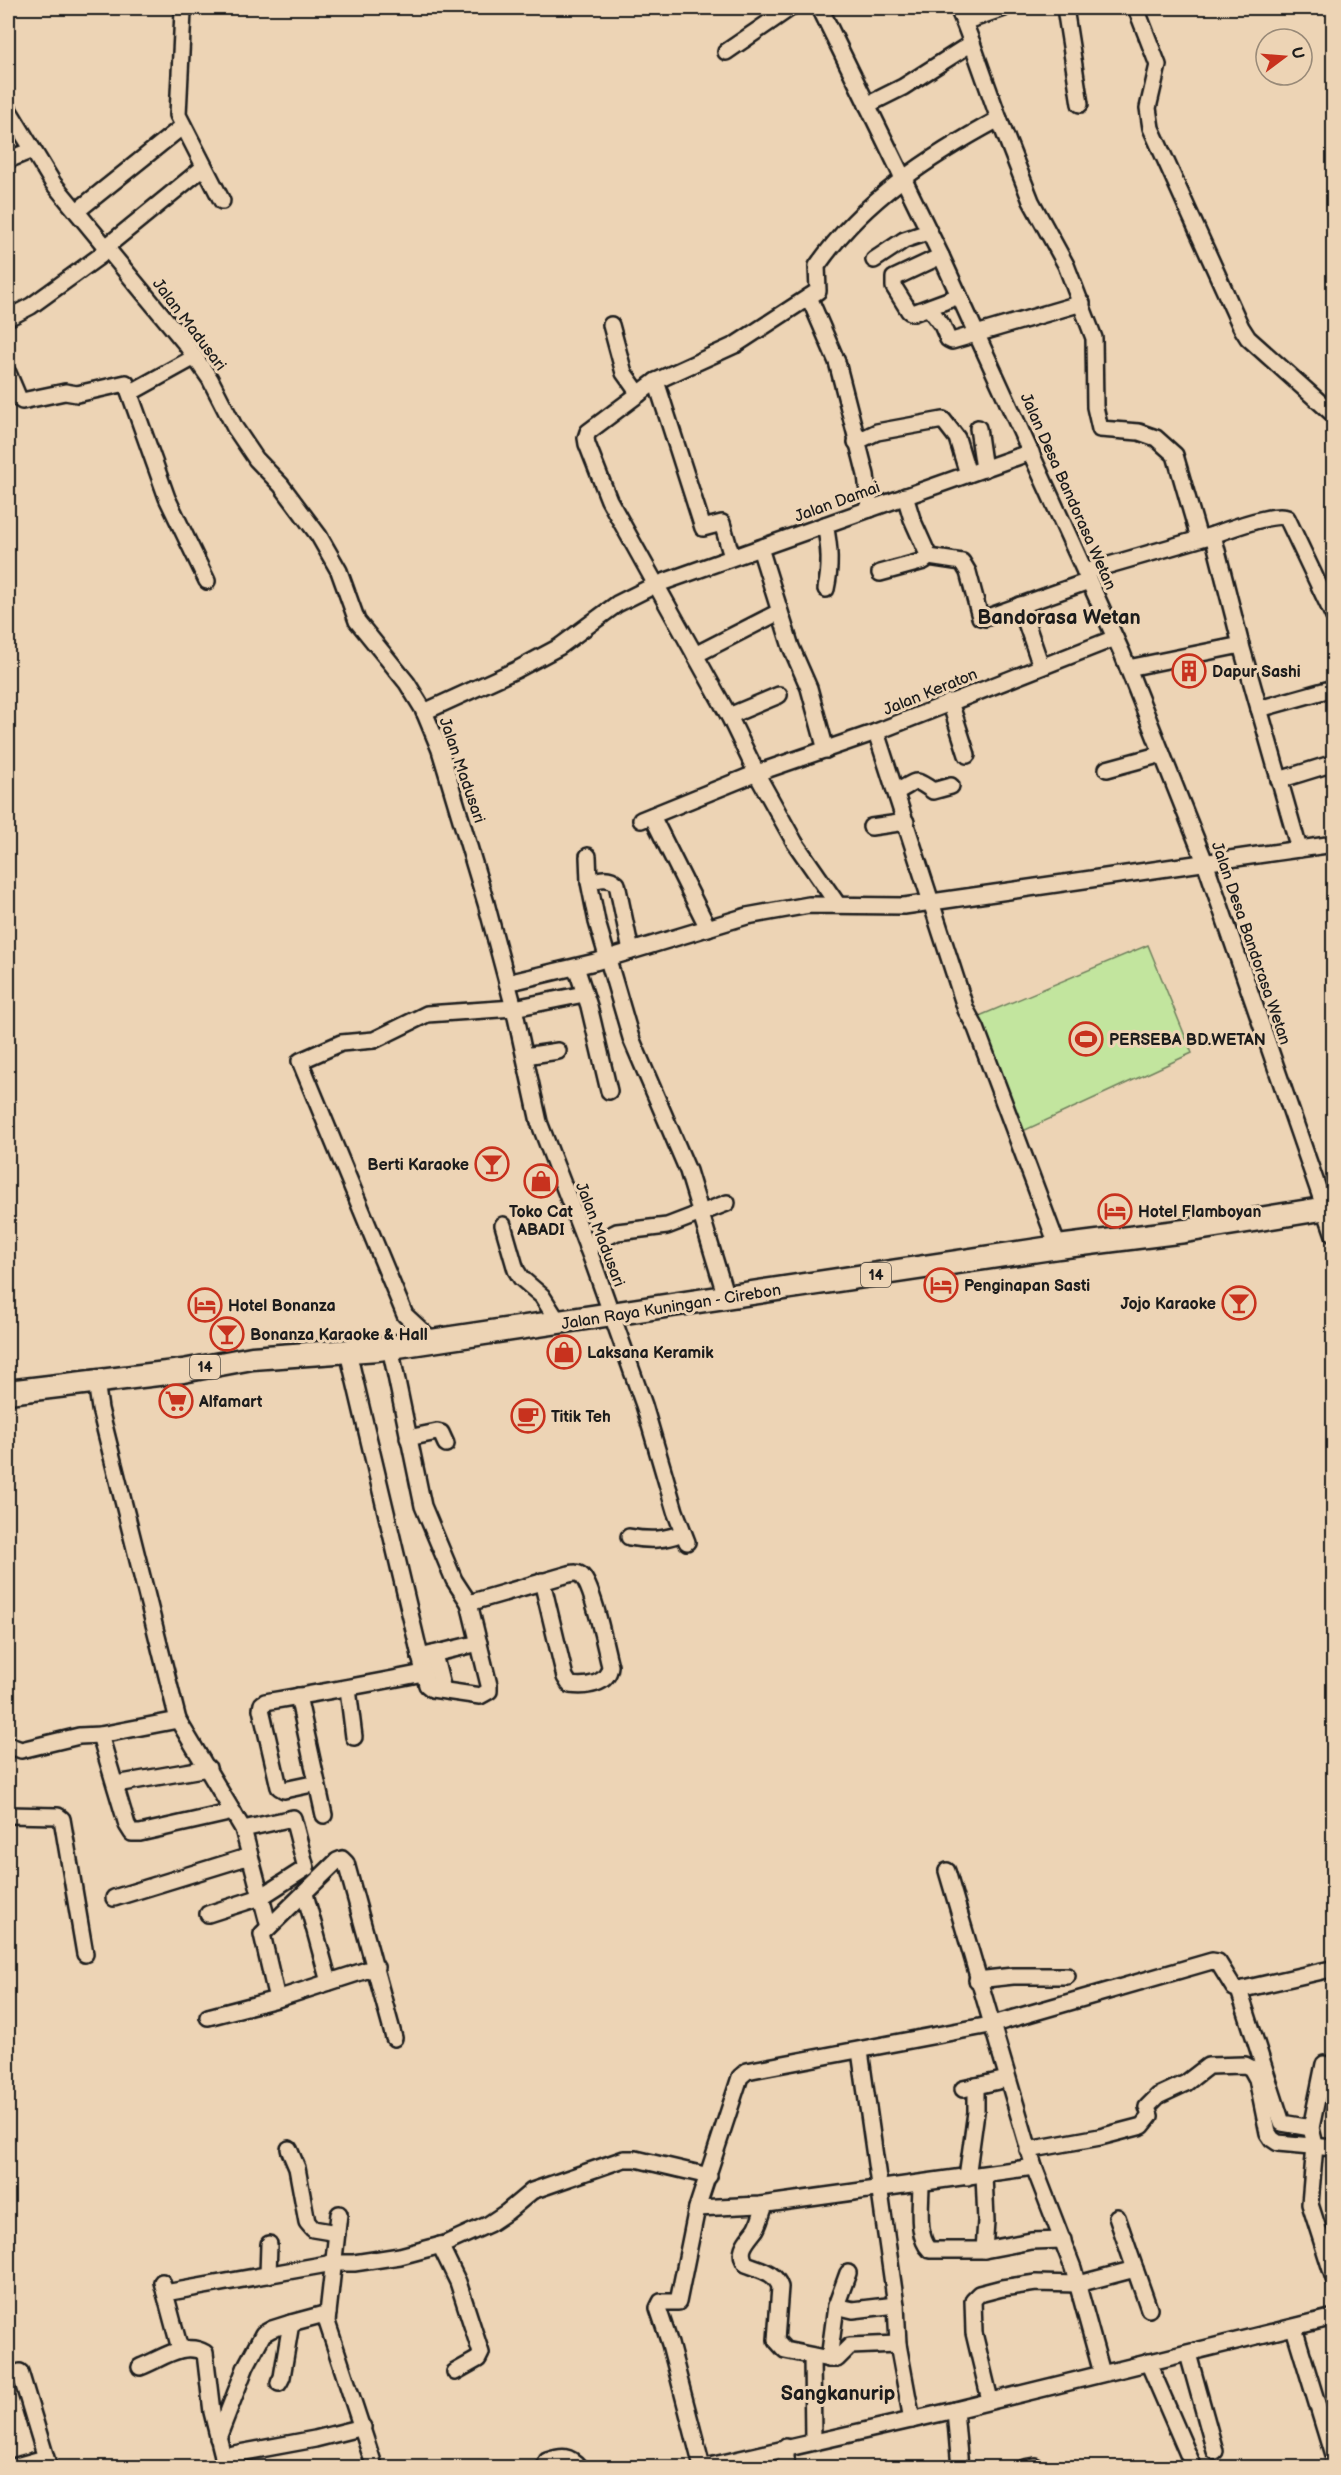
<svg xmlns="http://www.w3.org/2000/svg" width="1341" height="2475" viewBox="0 0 1341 2475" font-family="'Balsamiq Sans',sans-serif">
	<rect width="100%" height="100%" fill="#edd4b5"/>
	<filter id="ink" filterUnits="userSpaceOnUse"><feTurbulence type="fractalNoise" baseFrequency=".0167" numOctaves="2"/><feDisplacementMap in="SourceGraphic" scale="12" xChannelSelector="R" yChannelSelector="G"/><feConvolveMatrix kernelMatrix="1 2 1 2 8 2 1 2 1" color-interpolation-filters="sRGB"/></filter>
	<g filter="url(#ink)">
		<polygon fill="#c2e59e" stroke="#6f805d" stroke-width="1.5" points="1148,945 1192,1053 1021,1132 977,1017"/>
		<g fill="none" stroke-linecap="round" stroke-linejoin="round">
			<g stroke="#1c1c1c" stroke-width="20">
				<g id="minor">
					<polyline points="820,8 941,256 1122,653 1205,862 1334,1235"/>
					<polyline points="958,8 964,22"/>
					<polyline points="1065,8 1080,104"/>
					<polyline points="1136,8 1158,65 1148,108 1151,128 1241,327 1248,338 1334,415"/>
					<polyline points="183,12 178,115 222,201"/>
					<polyline points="972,43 964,22 1004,8"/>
					<polyline points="726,52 790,8"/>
					<polyline points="867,105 903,87 972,43 999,119"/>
					<polyline points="8,109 53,183 185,343 210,379 235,428 256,459 281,485 319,536 339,571 357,621 407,683 423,709 440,750 486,903 514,1008 539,1122 593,1262 644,1405 675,1511 687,1542"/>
					<polyline points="8,160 32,150"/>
					<polyline points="77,211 183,126"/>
					<polyline points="941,256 894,278 894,287 909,311 913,313 959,296"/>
					<polyline points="874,260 904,240 928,232"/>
					<polyline points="809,297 837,362 866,475 870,509"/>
					<polyline points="929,308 942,325 948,339 952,341 1082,303"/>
					<polyline points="8,318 31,306 100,256 106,247 204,167"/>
					<polyline points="611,325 624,373 639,394"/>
					<polyline points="8,373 19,399 22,401 65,392 77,394 126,383 167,498 207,581"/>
					<polyline points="656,381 703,528 722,523 732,557"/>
					<polyline points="130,393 195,357"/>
					<polyline points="978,428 984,469"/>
					<polyline points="856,442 877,432 943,420 957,438 968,474"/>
					<polyline points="905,496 912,519 929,557"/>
					<path d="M825,525C830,547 831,567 826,589"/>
					<path d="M1213,535C1227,530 1275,512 1287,518L1334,617"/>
					<polyline points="760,548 791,647 809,688 826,750"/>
					<polyline points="1085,572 1213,535 1241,645"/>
					<polyline points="880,573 924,561 929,557 962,562 968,572 980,617 985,618 1089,581"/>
					<polyline points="1020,605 1041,666"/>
					<polyline points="695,655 779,612"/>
					<polyline points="1128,668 1241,645 1299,849"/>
					<polyline points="950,702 967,755"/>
					<polyline points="1259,709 1334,688"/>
					<polyline points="424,712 516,670 559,647 617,604 655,585 1031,452"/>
					<polyline points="729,716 779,695"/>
					<polyline points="876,732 966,1010 976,1028 1058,1247"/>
					<polyline points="1107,769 1162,754"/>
					<polyline points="1279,780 1334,763"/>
					<path d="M896,792C918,781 913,777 933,791L951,786"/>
					<polyline points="652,816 708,928"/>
					<polyline points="641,820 757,773 876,732 1115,638"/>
					<polyline points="871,827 906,822"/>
					<polyline points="588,856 589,882"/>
					<path d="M838,905L795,843L760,780L729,716L609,500L587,444L586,438L588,432L656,381L735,345L818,291L817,266C863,200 930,156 999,119L1031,201L1066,265L1094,338L1095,407L1100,429L1139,432L1156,438L1175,455L1199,538"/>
					<path d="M631,951L617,884C609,876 599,879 589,882L597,922L631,1038L688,1171L726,1297"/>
					<polyline points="576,967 589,1006 609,1091"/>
					<polyline points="507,983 595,962 747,916 809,905 904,906 1334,844"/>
					<polyline points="525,1056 558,1051"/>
					<polyline points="503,1225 516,1270 521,1278 542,1296 559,1323"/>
					<polyline points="587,1247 617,1232 667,1226 727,1203"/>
					<polyline points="432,1340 405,1315 300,1061 341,1043 374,1040 427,1014 514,1008 584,994"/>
					<polyline points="348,1352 427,1685 432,1689 480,1696 489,1691 489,1685 469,1603 454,1580 423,1506 390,1347"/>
					<polyline points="96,1381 100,1409 178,1720 243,1829 269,1927"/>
					<polyline points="408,1438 437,1432 441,1433 446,1444"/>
					<path d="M629,1537C650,1541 664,1540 683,1533"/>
					<path d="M469,1603L569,1574C574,1573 578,1572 582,1576C594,1589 605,1647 610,1666C608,1685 586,1687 570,1685L565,1677L542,1581"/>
					<polyline points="434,1654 443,1690"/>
					<polyline points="420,1657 479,1643"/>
					<polyline points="348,1689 354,1737"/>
					<polyline points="298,1696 324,1815"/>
					<polyline points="100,1735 127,1825 132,1833 140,1833 233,1812"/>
					<polyline points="8,1745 21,1750 79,1736 100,1735 178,1720"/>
					<path d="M317,1783L284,1790L279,1787L261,1709L262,1704L265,1702C318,1693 370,1684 423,1673"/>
					<polyline points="116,1784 208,1768"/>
					<polyline points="8,1815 58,1816 62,1819 85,1954"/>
					<polyline points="947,1871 1034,2167 1073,2268 1102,2373"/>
					<polyline points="305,1894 329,1982"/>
					<polyline points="114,1898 250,1856"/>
					<polyline points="208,1914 261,1897 306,1868 293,1818 243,1829"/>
					<polyline points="376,1967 277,1999 262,1934 337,1861 342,1859 346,1863 394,2038"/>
					<polyline points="977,1980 1013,1976 1067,1976"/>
					<polyline points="1239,1990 1282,2123 1311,2128"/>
					<polyline points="208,2017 277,1999"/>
					<polyline points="860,2051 896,2305 898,2344 912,2420"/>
					<polyline points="1324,2064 1311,2128 1315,2145 1310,2204 1334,2279"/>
					<polyline points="963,2089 1007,2079"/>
					<polyline points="289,2149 297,2168 307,2222 313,2229 337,2233"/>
					<polyline points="1028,2150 1100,2137 1142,2126 1150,2116 1147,2107 1158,2096 1186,2083 1208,2066 1245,2065 1251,2068 1257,2079 1268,2133 1272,2139 1278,2143 1334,2148"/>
					<polyline points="984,2175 986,2221 984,2250"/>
					<polyline points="967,2177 976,2112 976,2086"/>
					<path d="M921,2184C921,2203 916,2237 930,2250H984L1031,2241L1063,2240"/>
					<path d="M765,2205C762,2212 760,2222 756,2229C748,2240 736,2250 746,2264C761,2270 775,2272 780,2287L776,2340L785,2350L829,2359H837L850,2346L898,2344"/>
					<polyline points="697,2208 760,2205 1034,2167"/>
					<polyline points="339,2214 327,2322 375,2468"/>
					<polyline points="440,2245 458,2282 481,2353 478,2359 455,2372"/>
					<polyline points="1135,2269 1149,2309"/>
					<polyline points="268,2275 269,2244"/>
					<polyline points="162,2282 180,2349"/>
					<polyline points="165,2293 333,2263 354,2263 400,2256 445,2244 489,2224 507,2212 532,2191 624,2159 636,2159 709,2176"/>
					<polyline points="836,2306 853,2310 896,2305"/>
					<polyline points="1294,2328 1334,2459"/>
					<polyline points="1188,2354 1215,2451"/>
					<polyline points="812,2356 813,2442"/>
					<polyline points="829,2359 836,2306 848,2273"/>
					<polyline points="1148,2362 1194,2468"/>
					<path d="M140,2367C160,2360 184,2340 205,2353L212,2412L226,2468"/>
					<polyline points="20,2372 49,2468"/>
					<polyline points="279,2383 282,2377 291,2323 328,2313"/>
					<polyline points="990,2400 974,2333 973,2300 979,2294 1002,2288 1036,2283 1078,2284 1135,2269 1117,2217"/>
					<polyline points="955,2410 960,2468"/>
					<polyline points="218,2438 246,2366 263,2334 272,2329 291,2323"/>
					<polyline points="223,2456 315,2439 363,2427"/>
					<polyline points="702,2467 670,2344 658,2308 661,2302 678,2302 697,2208 740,2077 747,2071 757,2069 990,2025 1212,1961 1218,1962 1234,1988 1239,1990 1331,1969"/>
					<polyline points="9,2468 45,2458"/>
					<path d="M545,2468L547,2461C562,2456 569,2455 580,2468"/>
					<polyline points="701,2468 955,2410 1334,2317"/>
					<polyline points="786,2468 786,2447"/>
					<polyline points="1024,2468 1035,2466"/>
				</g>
			</g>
			<g stroke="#1c1c1c" stroke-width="27">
				<polyline id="highway" points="8,1392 183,1371 252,1358 378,1349 1058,1247 1185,1231 1334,1207"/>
			</g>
			<use href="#minor" stroke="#edd4b5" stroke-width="15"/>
			<use href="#highway" stroke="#edd4b5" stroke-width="22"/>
		</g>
	</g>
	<defs>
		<g id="building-ring" transform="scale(1.725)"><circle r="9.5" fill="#edd4b5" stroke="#c8321e" stroke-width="1.5"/><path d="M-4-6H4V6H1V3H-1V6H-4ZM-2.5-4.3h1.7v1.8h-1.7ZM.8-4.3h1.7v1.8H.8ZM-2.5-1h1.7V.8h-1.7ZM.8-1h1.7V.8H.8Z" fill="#c8321e"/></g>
		<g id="stadium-ring" transform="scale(1.725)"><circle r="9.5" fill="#edd4b5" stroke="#c8321e" stroke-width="1.5"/><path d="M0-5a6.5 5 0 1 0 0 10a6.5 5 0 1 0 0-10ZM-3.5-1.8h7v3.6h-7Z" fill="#c8321e"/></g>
		<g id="bar-ring" transform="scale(1.725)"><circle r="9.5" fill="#edd4b5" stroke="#c8321e" stroke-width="1.5"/><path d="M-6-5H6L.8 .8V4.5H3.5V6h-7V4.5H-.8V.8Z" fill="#c8321e"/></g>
		<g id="shop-ring" transform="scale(1.725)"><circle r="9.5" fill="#edd4b5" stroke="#c8321e" stroke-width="1.5"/><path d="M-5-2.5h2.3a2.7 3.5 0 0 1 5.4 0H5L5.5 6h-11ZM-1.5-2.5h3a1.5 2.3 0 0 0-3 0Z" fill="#c8321e"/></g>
		<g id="hotel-ring" transform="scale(1.725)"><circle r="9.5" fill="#edd4b5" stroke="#c8321e" stroke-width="1.5"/><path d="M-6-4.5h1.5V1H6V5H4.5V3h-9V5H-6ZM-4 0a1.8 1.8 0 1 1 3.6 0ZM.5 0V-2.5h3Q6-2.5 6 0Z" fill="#c8321e"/></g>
		<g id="supermarket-ring" transform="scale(1.725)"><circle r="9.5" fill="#edd4b5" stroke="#c8321e" stroke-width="1.5"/><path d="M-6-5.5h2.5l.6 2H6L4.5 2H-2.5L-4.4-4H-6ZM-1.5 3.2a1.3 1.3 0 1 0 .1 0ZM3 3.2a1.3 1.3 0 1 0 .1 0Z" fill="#c8321e"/></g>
		<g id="cafe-ring" transform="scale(1.725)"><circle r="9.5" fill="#edd4b5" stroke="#c8321e" stroke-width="1.5"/><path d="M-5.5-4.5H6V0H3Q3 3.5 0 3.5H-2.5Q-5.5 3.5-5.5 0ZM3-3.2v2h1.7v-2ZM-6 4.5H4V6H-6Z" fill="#c8321e"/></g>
	</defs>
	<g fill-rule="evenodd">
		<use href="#building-ring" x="1189" y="671"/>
		<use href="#stadium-ring" x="1086" y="1039"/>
		<use href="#bar-ring" x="492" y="1164"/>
		<use href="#shop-ring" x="541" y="1181"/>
		<use href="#hotel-ring" x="1115" y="1211"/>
		<use href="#hotel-ring" x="941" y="1285"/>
		<use href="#bar-ring" x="1239" y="1303"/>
		<use href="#hotel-ring" x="205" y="1305"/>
		<use href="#bar-ring" x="227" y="1334"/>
		<use href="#shop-ring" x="564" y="1352"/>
		<use href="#supermarket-ring" x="176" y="1401"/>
		<use href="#cafe-ring" x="528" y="1416"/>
	</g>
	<g text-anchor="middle" stroke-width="6" stroke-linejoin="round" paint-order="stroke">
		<g fill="#edd4b5" stroke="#5b534a" stroke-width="1.5">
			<rect x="861" y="1263" width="30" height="24" rx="4.5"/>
			<rect x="190" y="1355" width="30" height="24" rx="4.5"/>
		</g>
		<g font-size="15" font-weight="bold" fill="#1c1c1c">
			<text x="876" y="1280">14</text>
			<text x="205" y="1372">14</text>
		</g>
		<g font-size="16" fill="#1c1c1c" stroke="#edd4b5">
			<text transform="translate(190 324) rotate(53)" y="6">Jalan Madusari</text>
			<text transform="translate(1069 491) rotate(66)" y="6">Jalan Desa Bandorasa Wetan</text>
			<text transform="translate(837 501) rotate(-20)" y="6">Jalan Damai</text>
			<text transform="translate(930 691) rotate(-22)" y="6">Jalan Keraton</text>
			<text transform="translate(463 770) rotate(71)" y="6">Jalan Madusari</text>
			<text transform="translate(1252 943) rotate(71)" y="6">Jalan Desa Bandorasa Wetan</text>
			<text transform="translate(601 1234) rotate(69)" y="6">Jalan Madusari</text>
			<text transform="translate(671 1306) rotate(-9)" y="6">Jalan Raya Kuningan - Cirebon</text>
		</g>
		<g font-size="16" font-weight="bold" fill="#1c1c1c" stroke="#edd4b5" text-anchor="start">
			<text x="1212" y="677">Dapur Sashi</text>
			<text x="1109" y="1045">PERSEBA BD.WETAN</text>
			<text x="469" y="1170" text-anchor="end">Berti Karaoke</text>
			<text x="541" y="1217" text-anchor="middle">Toko Cat<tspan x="541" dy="18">ABADI</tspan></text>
			<text x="1138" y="1217">Hotel Flamboyan</text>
			<text x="964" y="1291">Penginapan Sasti</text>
			<text x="1216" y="1309" text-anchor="end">Jojo Karaoke</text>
			<text x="228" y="1311">Hotel Bonanza</text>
			<text x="250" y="1340">Bonanza Karaoke &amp; Hall</text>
			<text x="587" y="1358">Laksana Keramik</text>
			<text x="199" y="1407">Alfamart</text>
			<text x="551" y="1422">Titik Teh</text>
		</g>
		<g font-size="20" font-weight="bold" fill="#1c1c1c" stroke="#edd4b5">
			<text x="1059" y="624">Bandorasa Wetan</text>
			<text x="838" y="2400">Sangkanurip</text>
		</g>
	</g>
	<rect width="1341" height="2475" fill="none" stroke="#edd4b5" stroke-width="30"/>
	<rect x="15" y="15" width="1311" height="2445" fill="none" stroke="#1c1c1c" stroke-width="2" filter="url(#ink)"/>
	<g transform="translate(1284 57) rotate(74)"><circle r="28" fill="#edd4b5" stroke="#998a78" stroke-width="1.5"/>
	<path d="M0-4.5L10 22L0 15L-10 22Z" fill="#c8321e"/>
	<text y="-9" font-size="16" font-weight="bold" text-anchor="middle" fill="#1c1c1c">U</text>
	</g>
</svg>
